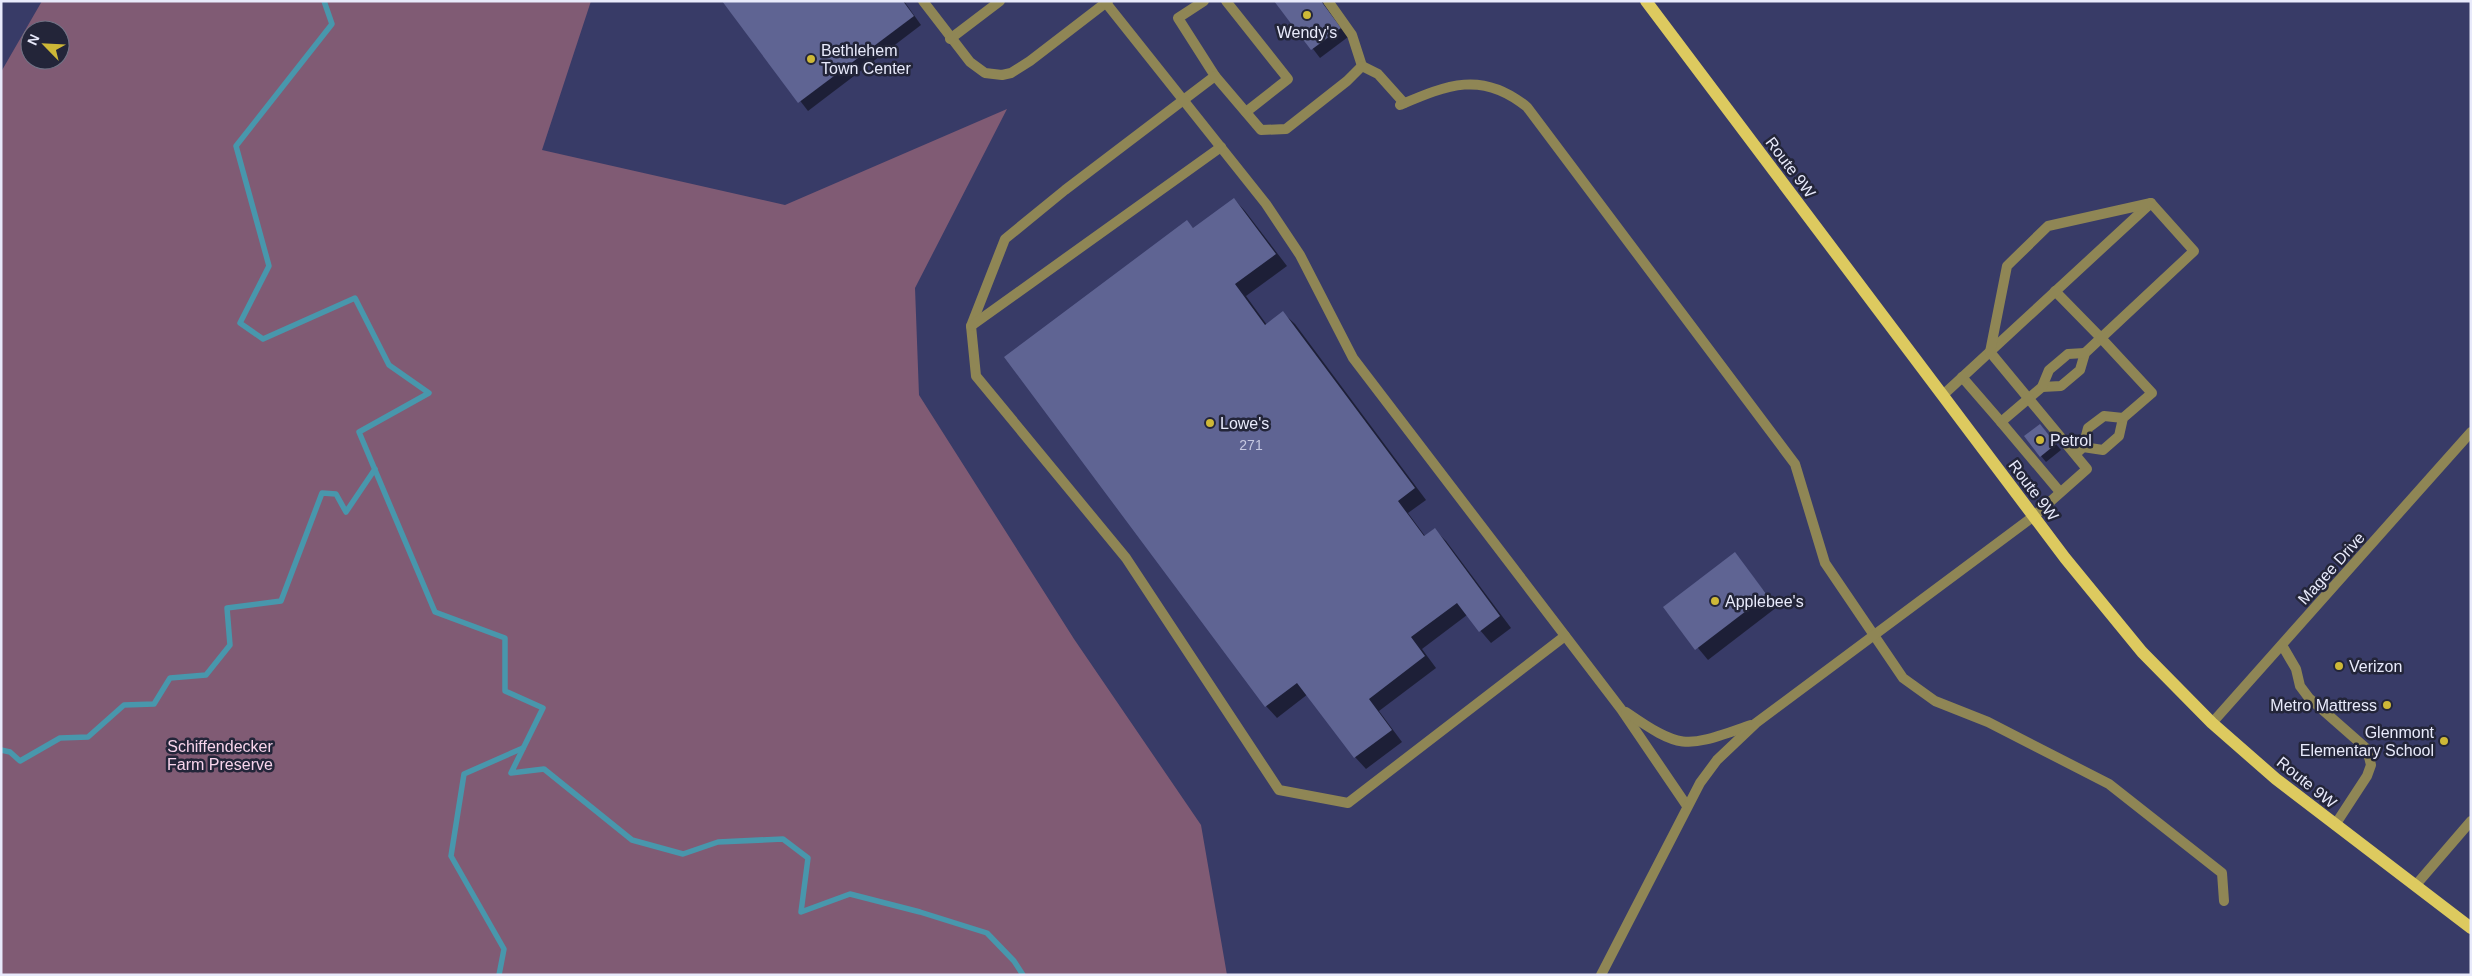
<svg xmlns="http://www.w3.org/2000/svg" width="2472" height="976" viewBox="0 0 2472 976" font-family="Arial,sans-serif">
	<rect width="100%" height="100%" fill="#383b67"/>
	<path fill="#805b74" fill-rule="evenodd" d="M42,1H591L542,150L785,205L1007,109L915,288L919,395L1074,639L1201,825L1227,975H1V72ZM30,30H60V60H30Z"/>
	<g fill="#0007">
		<polygon points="723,1 904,1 921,25 808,111"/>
		<polygon points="1276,1 1322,1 1348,37 1320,58"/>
		<polygon points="1234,199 1245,211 1287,266 1246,296 1267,325 1283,313 1295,324 1426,500 1408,513 1425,536 1434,529 1446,541 1511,628 1491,643 1467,615 1422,649 1436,668 1379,711 1402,742 1366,769 1355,757 1308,694 1277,718 1266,706 1187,222 1194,229"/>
		<polygon points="2040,425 2061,450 2046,462 2041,456"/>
		<polygon points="1734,554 1777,607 1708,660 1664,607"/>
	</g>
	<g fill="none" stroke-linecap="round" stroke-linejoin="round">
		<g stroke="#4897ac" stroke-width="5.5">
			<polyline points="324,1 332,24 236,146 269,266 240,323 263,339 355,298 389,365 429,393 359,432 435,612 505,638 505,691 543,708 511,773 544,769 632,840 683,854 718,842 783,839 808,858 801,912 850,894 920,912 987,933 1014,961 1023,975"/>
			<polyline points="1,750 10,752 20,761 60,738 88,737 124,705 154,704 170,678 206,675 230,645 227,608 281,601 322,493 336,494 346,512 375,469"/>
			<polyline points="499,975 504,949 451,856 464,774 523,748"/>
		</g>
	</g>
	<g fill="#5f6493">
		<polygon points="722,1 903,1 914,16 798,103"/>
		<polygon points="1274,1 1321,1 1341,28 1311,50"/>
		<polygon points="1234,198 1276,254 1235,284 1265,325 1283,311 1415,488 1398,501 1424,536 1435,528 1500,616 1479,632 1457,603 1411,637 1425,656 1369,699 1392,730 1354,758 1297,683 1265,707 1004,357 1187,220 1193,228"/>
		<polygon points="2040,424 2056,444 2040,457 2024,436"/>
		<polygon points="1735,552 1767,595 1695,650 1663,607"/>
	</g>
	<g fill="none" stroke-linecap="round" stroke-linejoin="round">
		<g stroke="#8f8655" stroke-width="10">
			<polyline points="923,1 970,62 985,73 1002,75 1011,73 1030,61 1108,1"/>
			<polyline points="1204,1 1178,18 1215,76 1065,190 1005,239 971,326 976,376 1126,558 1279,790 1348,803 1565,636"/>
			<polyline points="1226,1 1288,79 1246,112"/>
			<polyline points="1328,1 1352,35 1362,66"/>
			<polyline points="1106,3 1266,204 1300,255 1353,358 1621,709 1687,806"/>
			<polyline points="950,39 1000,1"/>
			<polyline points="1215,76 1261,130 1286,129 1347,81 1362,66 1378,74 1404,103"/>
			<path d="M1400,105C1447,85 1482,70 1527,107L1795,464L1825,563L1903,678L1935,701L1988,722L2109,784L2222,873L2224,901"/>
			<polyline points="971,326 1221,147"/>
			<polyline points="1962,377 2001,422"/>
			<polyline points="2042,387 2061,386 2080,370 2085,353 2101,338 2055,291"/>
			<polyline points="1943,395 2151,203 2194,251 2101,338 2152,393 2123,418 2119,436 2103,450 2083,447"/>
			<polyline points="2079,451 2083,447 2088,428 2104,416 2123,418"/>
			<polyline points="2060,492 2001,422 2042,387 2049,370 2055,365 2068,354 2085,353"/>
			<polyline points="2282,645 2296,669 2300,686 2309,698 2367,749 2371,765 2367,776 2335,825"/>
			<path d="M1626,712C1684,752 1686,747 1751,725"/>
			<polyline points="2415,886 2471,821"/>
			<polyline points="1601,975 1700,783 1717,760 1756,723 2034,516 2087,469 1990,352 2007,266 2048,226 2151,203"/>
		</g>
		<polyline stroke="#8f8655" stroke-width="10" points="2212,723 2471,432"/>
		<polyline stroke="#ddca5f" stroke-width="12" points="1646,1 2065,558 2142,652 2212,723 2276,779 2471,928"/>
	</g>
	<g fill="#ceb837" stroke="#232539" stroke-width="2">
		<circle cx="1307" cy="15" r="5"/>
		<circle cx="811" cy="59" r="5"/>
		<circle cx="1210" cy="423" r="5"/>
		<circle cx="2040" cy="440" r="5"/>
		<circle cx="1715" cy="601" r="5"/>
		<circle cx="2339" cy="666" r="5"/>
		<circle cx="2387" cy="705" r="5"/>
		<circle cx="2444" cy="741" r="5"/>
	</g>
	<g text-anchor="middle" stroke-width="5" stroke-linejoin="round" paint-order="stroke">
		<g font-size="14" fill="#c6c8e1">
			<text x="1251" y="450">271</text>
		</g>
		<g font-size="16" fill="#e8eafb" stroke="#232539" text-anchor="start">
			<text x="1307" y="38" text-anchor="middle">Wendy's</text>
			<text x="821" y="56">Bethlehem<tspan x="821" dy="18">Town Center</tspan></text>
			<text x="1220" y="429">Lowe's</text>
			<text x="2050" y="446">Petrol</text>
			<text x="1725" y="607">Applebee's</text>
			<text x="2349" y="672">Verizon</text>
			<text x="2377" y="711" text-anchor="end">Metro Mattress</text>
			<text x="2434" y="738" text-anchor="end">Glenmont<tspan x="2434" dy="18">Elementary School</tspan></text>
		</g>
		<g font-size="16" fill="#e8eafb" stroke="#232539">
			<text transform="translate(1791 167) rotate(53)" y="6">Route 9W</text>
			<text transform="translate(2034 490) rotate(53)" y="6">Route 9W</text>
			<text transform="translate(2331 568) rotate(-48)" y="6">Magee Drive</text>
			<text transform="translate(2307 782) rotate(39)" y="6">Route 9W</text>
		</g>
		<g font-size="16" fill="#f7d4eb" stroke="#232539">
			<text x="220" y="752">Schiffendecker<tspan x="220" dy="18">Farm Preserve</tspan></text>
		</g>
	</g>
	<rect width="2472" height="976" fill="none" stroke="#e8eafb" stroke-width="5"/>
	<g transform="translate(45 45) rotate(294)"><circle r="24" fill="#232539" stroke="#727487"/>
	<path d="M0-4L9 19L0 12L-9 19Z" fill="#ceb837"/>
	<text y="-8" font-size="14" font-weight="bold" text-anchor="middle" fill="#e8eafb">N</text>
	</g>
</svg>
